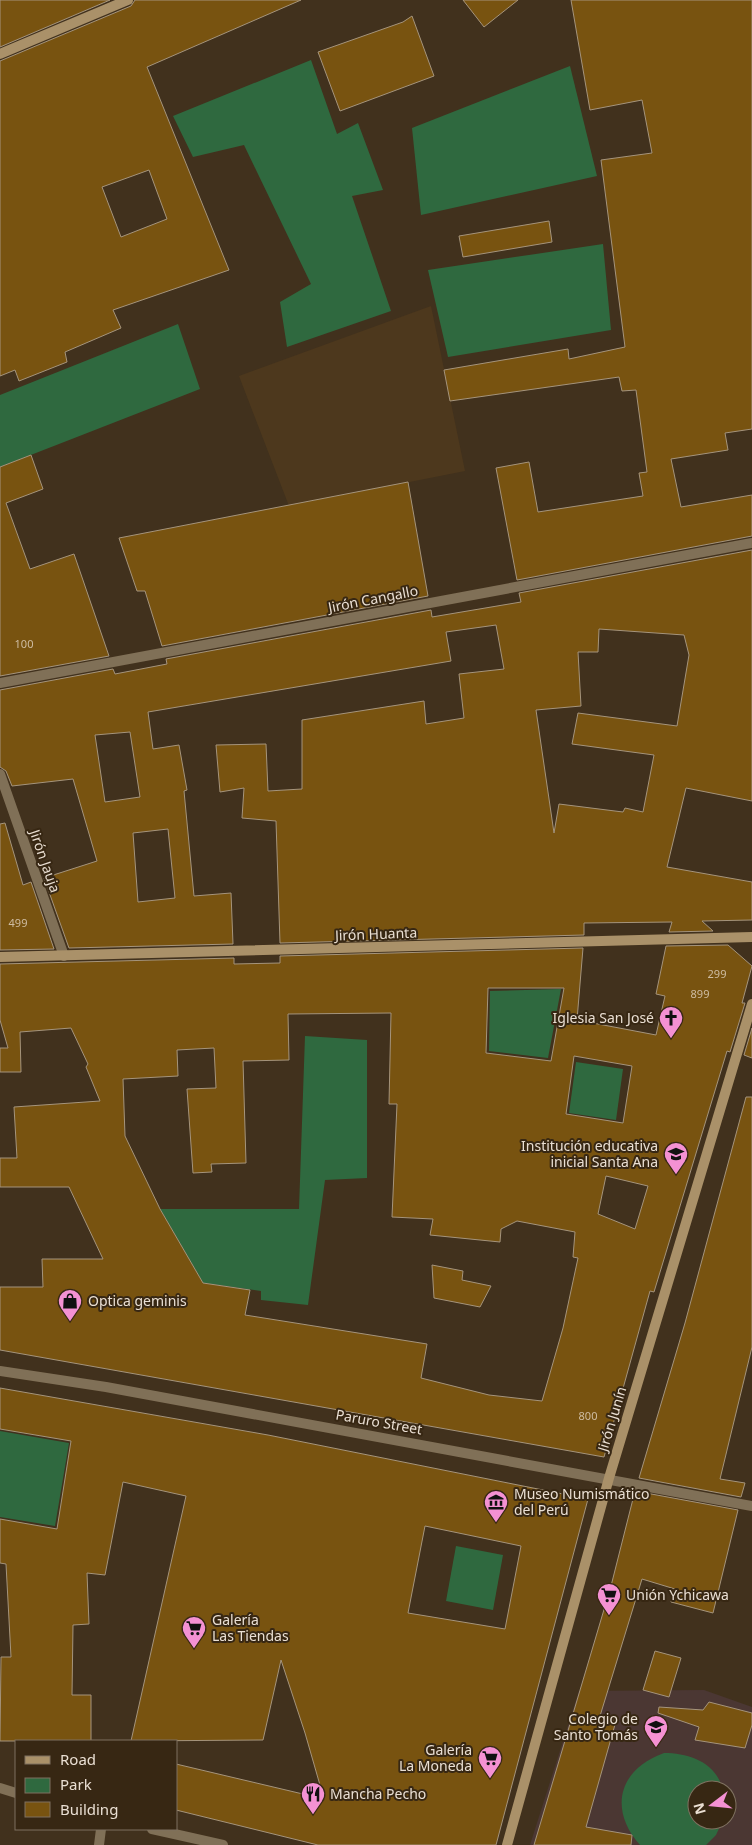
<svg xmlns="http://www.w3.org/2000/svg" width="752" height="1845" viewBox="0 0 752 1845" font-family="'Noto Sans',sans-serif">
	<rect width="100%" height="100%" fill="#41311d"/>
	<polygon fill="#4d381d" points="431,306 465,471 289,506 239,376"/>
	<path fill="#4b3733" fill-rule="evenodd" d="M704,1690L752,1707V1845H530L579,1691ZM697,1790H727V1820H697Z"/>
	<g fill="#2f693f">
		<polygon points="311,60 337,134 358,123 383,190 352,196 391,311 287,347 280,302 311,284 244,145 193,157 173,116"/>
		<polygon points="570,66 597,176 421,215 412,128"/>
		<polygon points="603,244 611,330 448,357 428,270"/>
		<polygon points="178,324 200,389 0,467 0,395"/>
		<polygon points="561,989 548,1058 489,1051 490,991"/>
		<polygon points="305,1036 367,1040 367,1178 325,1180 308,1305 261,1300 261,1291 203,1283 160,1209 299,1209"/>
		<polygon points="576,1062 623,1069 616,1120 569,1113"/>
		<polygon points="0,1431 69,1443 55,1526 0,1517"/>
		<polygon points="456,1546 503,1555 493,1610 446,1601"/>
		<path d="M664,1753C689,1753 716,1762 723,1790H697V1820H723L716,1835L706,1845H640C608,1809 619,1769 664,1753Z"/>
	</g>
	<g fill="#785310" stroke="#a5947c" fill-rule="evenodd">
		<polygon points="0,0 110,0 0,47"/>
		<path d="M135,0H301L147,67L229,270L113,310L121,328L65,352L67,362L19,381L15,370L0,376V61L131,6ZM149,170L167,219L121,237L102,187Z"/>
		<polygon points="463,0 518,0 484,27"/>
		<polygon points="571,0 752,0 752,429 725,433 728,450 671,459 681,507 752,495 752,536 517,580 496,468 529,462 538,512 643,496 639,473 647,472 636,390 622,391 619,377 450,401 444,370 568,349 569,359 625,347 601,160 652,153 642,100 590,110"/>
		<polygon points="412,16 434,76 340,111 318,52 403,22"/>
		<polygon points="549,221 552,242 463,257 459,236"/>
		<polygon points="31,455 43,489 6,503 30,569 74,554 109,656 0,676 0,467"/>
		<polygon points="408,482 428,596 162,646 145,591 137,591 119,538"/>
		<path d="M752,550V801L686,788L667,867L752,882V920L702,921L713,931L669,932L672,922L584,923V935L280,943L276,821L242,818L244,788L220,792L216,745L266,744L268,791L302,789V720L424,701L426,724L464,718L459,674L504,669L496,625L446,632L451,661L148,712L153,749L179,745L187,790L184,791L194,896L231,893L233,944L69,948L44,878L97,861L73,779L12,786L6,771L0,767V690L113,669L115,674L167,664L166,659L431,610L432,617L521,602L519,593ZM599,629L684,635L689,655L677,726L578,713L572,744L654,755L643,812L625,808L623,812L559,804L554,833L536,710L581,706L578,652H598ZM130,732L140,797L105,802L95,735ZM168,829L175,898L138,902L133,833Z"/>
		<polygon points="5,823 23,885 31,882 54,949 0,950 0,824"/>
		<path d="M728,945L752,966L742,1003H745L730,1052L727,1051L654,1292L650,1291L604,1457L0,1350V1287H43L42,1259H103L69,1187H0V1158H17L14,1107L100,1101L86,1067L88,1064L71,1028L20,1032L21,1072H0V1048H8L0,1020V964L234,958V964L280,963V956L583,948L577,1020L656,1035L665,996L656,994L666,946ZM488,988H564L551,1061L486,1053ZM391,1013L389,1104H397L392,1217L433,1219L430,1235L500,1242L501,1229L517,1221L575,1232L573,1257L578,1258L563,1328L542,1401L489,1395L421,1378L427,1344L245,1315L250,1290L203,1283L160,1209L125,1136L123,1079L178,1076L177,1050L214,1048L216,1088L187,1089L193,1173L212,1172L211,1164L246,1163L243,1061L289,1060L288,1014ZM574,1056L632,1066L623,1123L566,1114ZM606,1176L648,1186L635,1229L598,1214Z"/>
		<polygon points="752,1028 752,1058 744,1055"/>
		<polygon points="746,1097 752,1097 752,1347 720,1479 745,1483 741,1497 639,1478 685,1323"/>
		<polygon points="432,1265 463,1271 462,1280 491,1286 480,1307 434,1298"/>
		<path d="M0,1388L268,1435L588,1499L496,1845H318L176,1810V1764L324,1799L305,1733L281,1660L263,1740L131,1741L186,1496L123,1482L105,1575L87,1573L89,1624L73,1625L72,1695H91V1741H0L1,1657H11L6,1564L0,1563V1519L57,1529L71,1441L0,1429ZM425,1526L521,1546L505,1629L408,1613Z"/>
		<polygon points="635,1491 738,1510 713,1613 671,1602 675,1589 642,1579 600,1716 616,1721 586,1827 632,1835 631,1845 534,1845 611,1586"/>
		<polygon points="655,1651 681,1658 669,1697 643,1690"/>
		<polygon points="709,1702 752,1713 752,1725 745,1748 695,1740 699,1727 658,1713 659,1707 703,1710"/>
	</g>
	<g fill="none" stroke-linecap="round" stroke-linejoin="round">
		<g stroke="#807057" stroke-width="10">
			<polyline points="0,683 752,543"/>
			<polyline points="0,774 64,956"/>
			<polyline points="0,1371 106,1387 752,1506"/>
			<polyline points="0,1788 16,1793"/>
			<polyline points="152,1829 223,1845"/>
			<polyline points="99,1845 101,1829"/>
		</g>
		<g stroke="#aa9169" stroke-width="10">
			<polyline points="0,54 128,0"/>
			<polyline points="0,957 752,937"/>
			<polyline points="507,1845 609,1478 752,1004"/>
		</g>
	</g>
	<defs>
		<g id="church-pin" transform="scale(1.25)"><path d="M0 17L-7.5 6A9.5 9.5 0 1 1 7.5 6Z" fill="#f491d3" stroke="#372713"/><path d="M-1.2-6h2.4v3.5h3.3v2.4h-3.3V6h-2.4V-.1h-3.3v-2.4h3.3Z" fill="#111"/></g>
		<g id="school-pin" transform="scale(1.25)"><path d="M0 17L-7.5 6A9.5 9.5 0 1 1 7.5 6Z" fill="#f491d3" stroke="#372713"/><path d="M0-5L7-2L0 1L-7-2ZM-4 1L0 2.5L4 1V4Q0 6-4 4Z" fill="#111"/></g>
		<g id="shop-pin" transform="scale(1.25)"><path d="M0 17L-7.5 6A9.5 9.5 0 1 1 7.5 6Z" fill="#f491d3" stroke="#372713"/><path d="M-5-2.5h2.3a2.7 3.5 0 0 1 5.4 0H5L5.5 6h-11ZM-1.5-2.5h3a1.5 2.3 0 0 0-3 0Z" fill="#111"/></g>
		<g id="museum-pin" transform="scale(1.25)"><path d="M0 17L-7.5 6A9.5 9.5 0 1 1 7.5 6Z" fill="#f491d3" stroke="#372713"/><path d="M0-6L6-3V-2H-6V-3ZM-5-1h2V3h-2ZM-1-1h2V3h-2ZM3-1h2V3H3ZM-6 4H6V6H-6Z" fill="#111"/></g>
		<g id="supermarket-pin" transform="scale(1.25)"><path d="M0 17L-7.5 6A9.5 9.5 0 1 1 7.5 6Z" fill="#f491d3" stroke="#372713"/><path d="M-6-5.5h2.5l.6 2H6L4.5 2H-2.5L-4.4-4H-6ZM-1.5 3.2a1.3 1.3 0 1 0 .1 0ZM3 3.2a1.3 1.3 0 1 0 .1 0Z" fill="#111"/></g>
		<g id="restaurant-pin" transform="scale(1.25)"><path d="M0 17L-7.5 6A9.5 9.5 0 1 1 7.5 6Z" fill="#f491d3" stroke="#372713"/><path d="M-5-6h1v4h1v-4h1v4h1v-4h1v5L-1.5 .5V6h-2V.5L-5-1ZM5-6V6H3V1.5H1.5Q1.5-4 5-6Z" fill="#111"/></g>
	</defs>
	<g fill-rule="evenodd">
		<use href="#church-pin" x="671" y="1018"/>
		<use href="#school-pin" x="676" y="1154"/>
		<use href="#shop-pin" x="70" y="1301"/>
		<use href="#museum-pin" x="496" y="1502"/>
		<use href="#supermarket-pin" x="609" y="1595"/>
		<use href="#supermarket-pin" x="194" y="1628"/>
		<use href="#school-pin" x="656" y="1727"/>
		<use href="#supermarket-pin" x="490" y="1758"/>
		<use href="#restaurant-pin" x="313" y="1794"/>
	</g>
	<g text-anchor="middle" stroke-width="4" stroke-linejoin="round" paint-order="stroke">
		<g font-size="11" fill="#cebca2">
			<text x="24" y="648">100</text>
			<text x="18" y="927">499</text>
			<text x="717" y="978">299</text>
			<text x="700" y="998">899</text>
			<text x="588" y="1420">800</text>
		</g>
		<g font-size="14" fill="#eadfd3" stroke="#372713">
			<text transform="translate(373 599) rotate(-11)" y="5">Jirón Cangallo</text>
			<text transform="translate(45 861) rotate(71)" y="5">Jirón Jauja</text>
			<text transform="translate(376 934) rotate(-2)" y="5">Jirón Huanta</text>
			<text transform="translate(612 1419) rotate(-73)" y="5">Jirón Junín</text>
			<text transform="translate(379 1422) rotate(10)" y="5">Paruro Street</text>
		</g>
		<g font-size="14" fill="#eadfd3" stroke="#372713" text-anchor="start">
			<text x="654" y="1023" text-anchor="end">Iglesia San José</text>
			<text x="658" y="1151" text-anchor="end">Institución educativa<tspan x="658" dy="16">inicial Santa Ana</tspan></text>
			<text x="88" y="1306">Optica geminis</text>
			<text x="514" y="1499">Museo Numismático<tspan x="514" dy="16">del Perú</tspan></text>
			<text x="626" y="1600">Unión Ychicawa</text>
			<text x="212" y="1625">Galería<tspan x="212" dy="16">Las Tiendas</tspan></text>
			<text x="638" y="1724" text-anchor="end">Colegio de<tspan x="638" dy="16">Santo Tomás</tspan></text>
			<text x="472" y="1755" text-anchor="end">Galería<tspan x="472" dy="16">La Moneda</tspan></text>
			<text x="330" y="1799">Mancha Pecho</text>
		</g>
	</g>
	<rect x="15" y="1740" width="162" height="90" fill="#372713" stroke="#7f7160"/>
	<rect x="25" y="1756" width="25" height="8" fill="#aa9169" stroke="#7f7160"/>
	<text x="60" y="1765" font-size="15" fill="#eadfd3">Road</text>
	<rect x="25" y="1778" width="25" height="15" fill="#2f693f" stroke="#7f7160"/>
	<text x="60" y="1790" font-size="15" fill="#eadfd3">Park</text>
	<rect x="25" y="1802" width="25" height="15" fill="#785310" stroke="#7f7160"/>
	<text x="60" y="1815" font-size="15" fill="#eadfd3">Building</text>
	<g transform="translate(712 1805) rotate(254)"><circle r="24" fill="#372713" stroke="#7f7160"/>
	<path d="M0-4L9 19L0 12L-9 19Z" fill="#f491d3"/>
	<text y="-8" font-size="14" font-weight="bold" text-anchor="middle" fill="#eadfd3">N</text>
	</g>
</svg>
